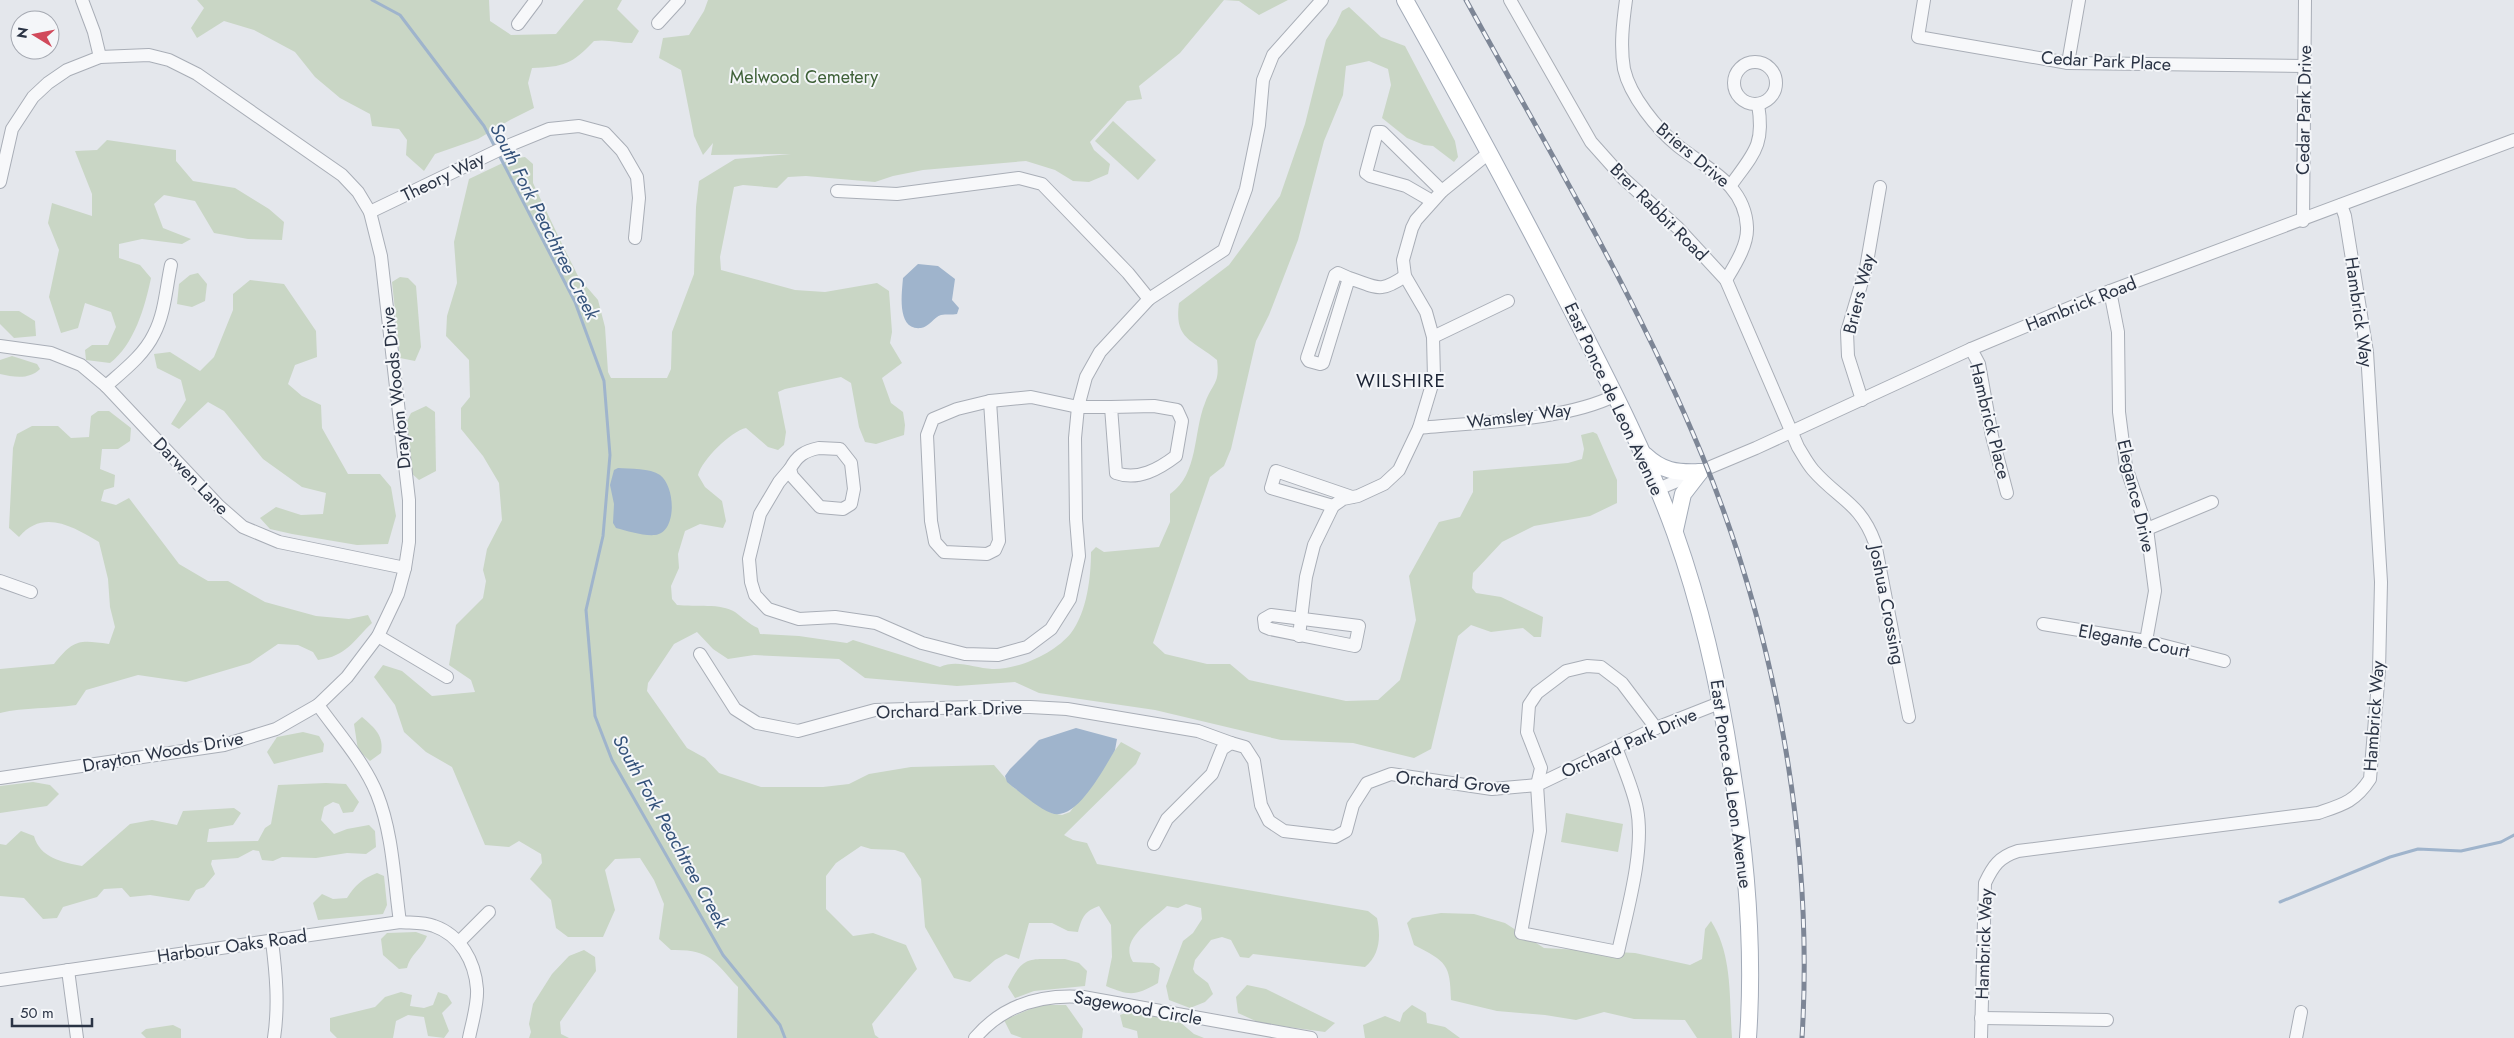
<svg xmlns="http://www.w3.org/2000/svg" width="2514" height="1038" viewBox="0 0 2514 1038" font-family="Jost,sans-serif">
	<rect width="100%" height="100%" fill="#e4e7ec"/>
	<g fill="#c9d6c5">
		<path d="M197,0H489L490,21L511,35L556,34L584,0H622L617,9L639,31L632,43C619,43 607,39 594,41C572,64 564,67 532,68L528,83L534,108L510,120L478,139L435,154L424,171L406,155L407,140L399,129L372,126L370,114L340,98L315,77L295,52L254,30L224,21L197,38L191,28L204,8Z"/>
		<path d="M708,0H1288L1259,15L1239,1L1224,0L1180,53L1139,86L1142,99L1127,101L1090,142L1094,150L1110,164L1108,174L1089,182L1073,181L1055,170L1026,161L923,170L893,176L875,182L806,176L788,177L777,188L743,185L734,187L720,257L721,270L795,290L825,292L877,283L889,291L892,332L890,343L902,363L882,378L891,403L903,412L905,425L904,435L876,444L865,442L859,427L851,383L841,377L785,389L778,392L786,432L784,445L778,450L768,447L746,428C731,431 702,460 698,475L705,487L722,501L726,521L723,528L700,524L685,531L678,554L679,568L671,586L672,599L677,605C695,607 721,603 735,612C743,618 749,624 758,628L760,634L799,636L847,643L853,640L940,667C956,659 975,668 992,669C1018,670 1055,653 1071,633C1087,612 1091,577 1091,552L1096,547L1104,552L1159,547L1170,522V494C1199,474 1193,432 1205,403C1213,382 1220,384 1217,360C1192,339 1174,340 1179,303L1229,265L1280,196L1305,124L1326,40L1336,24L1342,11L1349,7L1381,37L1405,46L1455,141L1458,157L1454,162L1433,146L1424,145L1407,138L1382,118L1391,85L1388,69L1369,61L1346,66L1343,95L1324,141L1298,240L1269,315L1256,341L1231,449L1224,466L1210,477L1153,643L1165,654L1207,664H1230L1249,680L1346,701L1378,700L1400,680L1416,620L1409,576L1439,522L1460,517L1473,492V471L1568,463L1582,459L1584,449L1581,435L1593,432L1597,434L1617,480V503L1590,516L1534,526L1502,542L1473,573L1472,588L1476,593L1501,597L1543,617L1541,637H1534L1523,628L1491,632L1471,625L1458,636L1431,749L1414,758L1353,743L1281,740L1155,710L1039,693L1015,682L957,686L865,678L839,659L754,655L728,659L713,649L697,632L674,644L648,683L647,691L687,748L705,758L719,773L761,787H823L849,784L869,774L911,767L994,765L1013,787L1051,813L1062,815L1070,812L1121,742L1141,753L1136,764L1064,835L1073,840L1087,843L1097,864L1368,911L1377,918C1381,936 1380,955 1365,967L1253,954L1249,958L1240,957L1231,940L1222,937L1211,940L1195,960L1193,969L1195,973L1208,983L1213,994L1205,1002L1190,1008L1169,1000L1166,986L1183,941L1193,933L1202,919L1201,908L1186,904L1178,908L1167,906C1153,920 1118,939 1133,962L1153,963L1160,968L1158,983C1135,996 1130,996 1106,986L1112,957L1111,925L1099,906C1085,911 1082,917 1078,932L1068,931L1052,923H1029L1019,959L1006,954L995,960L970,982L954,978L925,927L921,879L904,853L895,850L871,849L861,846L836,863L826,876V909L853,936L873,933L906,945L917,969L872,1024L875,1035L879,1038H737L738,987C713,960 710,949 671,950L659,939L664,904L654,880L640,858L615,859L605,870L615,910L603,937H568L556,928L551,900L530,879L542,863L541,854L519,841L509,847L485,845L452,767L426,752L404,732L395,705L374,677L383,665L402,671L432,696L475,692L471,680L449,665L456,625L483,598L486,581L483,570L487,549L502,520L499,483L483,456L461,429V408L470,397L469,360L446,336L447,316L457,283L454,242L469,179L511,159L525,157L533,164V183L562,244L579,278L598,300L605,327L608,372L611,378H667L671,369L672,332L694,274L696,207L699,181L735,159L791,154L711,155L713,143L703,155L694,136L681,70L659,58L663,38L689,35L704,11Z"/>
		<polygon points="1113,121 1156,160 1138,180 1095,141"/>
		<path d="M107,140L176,150V161L193,181L235,188L269,209L284,222L282,240L248,239L214,233L195,201L164,195L154,204L163,228L191,239L182,244L142,239L119,244V258L140,265L151,278C145,307 134,345 110,363L86,360L85,350L92,345H108L116,327L111,312L85,303L78,328L61,333L49,297L59,250L48,223L52,203L92,216V194L75,151L97,150Z"/>
		<polygon points="198,273 207,284 205,301 192,307 177,304 179,284 190,275"/>
		<polygon points="400,277 408,278 416,286 421,347 415,361 400,358 392,282"/>
		<polygon points="250,280 284,284 316,331 317,357 295,365 288,384 302,396 321,405 322,428 348,474 380,474 391,487 396,516 388,544 357,545 292,534 270,529 260,518 276,507 301,515 323,514 326,493 302,487 263,459 224,411 208,402 179,429 171,424 186,400 181,380 157,368 154,354 170,352 200,371 214,357 233,310 233,294"/>
		<polygon points="0,311 19,311 35,321 36,336 14,338 0,324"/>
		<path d="M12,356L37,364L40,369C29,380 14,377 0,374V360Z"/>
		<polygon points="426,406 435,412 436,471 419,480 410,472 407,421 411,413"/>
		<path d="M98,411H109L131,428L130,441L118,449H102L100,469L115,475L114,487L104,490L101,501L116,505L129,498L179,564L208,581H228L265,602L316,616L349,619L368,615L372,623C353,641 347,656 318,660L313,652L298,645L278,644L250,663L186,682L138,675L86,690L76,705C50,709 25,707 0,713V669L54,664C74,639 79,640 109,644L115,627L110,607L108,579L99,542C74,527 43,508 19,537L9,528L13,448L17,434L32,426H58L71,438L89,437L91,416Z"/>
		<path d="M362,717C375,728 384,736 381,753L370,761L358,750L354,724Z"/>
		<polygon points="303,732 319,736 324,744 323,752 274,764 267,752 277,737"/>
		<polygon points="33,782 50,785 59,794 47,806 0,813 0,786"/>
		<path d="M326,783L346,784L359,802L353,812L343,813L339,804L333,802L324,807L321,820L334,834L347,829L369,825L375,831L376,847L366,854L347,853L316,858L282,857L273,861L262,860L259,851L253,850L238,858L212,860L211,864L215,874L204,887L196,890L189,901L150,895L130,897L122,888L104,889L97,897L63,907L57,918L43,919L24,898L0,896V844L6,845L21,831L34,836C40,858 62,862 82,866L130,824L152,820L177,825L183,811L234,808L241,813L233,825L209,829L207,842L258,841L265,828L271,824L278,785Z"/>
		<polygon points="1566,813 1623,824 1618,852 1561,842"/>
		<path d="M377,873L384,876L387,905L383,914L318,920L313,903L322,894L333,899L347,898C355,885 362,879 377,873Z"/>
		<path d="M1441,913L1474,914L1505,923L1544,948L1635,953L1690,965L1702,959L1705,929L1711,921C1733,955 1729,999 1732,1038H1697L1685,1020L1634,1019L1604,1012L1576,1020L1545,1015L1497,1011L1451,1000C1450,964 1447,962 1414,945L1407,923L1412,918Z"/>
		<path d="M416,932L427,936C422,949 410,954 407,968L399,969L383,955L381,939L387,933Z"/>
		<polygon points="584,950 595,957 596,971 560,1022 561,1034 569,1038 529,1038 531,1032 529,1024 533,1004 552,974 569,956"/>
		<path d="M1065,959L1079,963L1087,971L1085,986L1034,991L1015,998L1008,987C1023,953 1031,960 1065,959Z"/>
		<polygon points="1247,985 1266,989 1335,1023 1325,1032 1260,1023 1238,1013 1236,997"/>
		<polygon points="401,992 412,995 410,1006 424,1008 433,1005 438,992 447,995 452,1003 442,1013 449,1031 444,1038 428,1036 424,1017 408,1015 396,1021 393,1038 337,1038 330,1031 330,1018 375,1007 385,997"/>
		<polygon points="1040,1005 1066,1005 1083,1029 1082,1038 1022,1038 1011,1034 1004,1020"/>
		<polygon points="1412,1005 1426,1013 1427,1023 1445,1027 1460,1038 1365,1038 1363,1025 1385,1016 1400,1022 1403,1013"/>
		<polygon points="1131,1011 1181,1023 1194,1034 1204,1038 1138,1038 1137,1031 1123,1027 1120,1015"/>
		<polygon points="173,1025 181,1029 181,1038 146,1038 141,1033 146,1029"/>
	</g>
	<g fill="#9fb4cc">
		<path d="M918,264L938,266L955,279L952,300L959,308L957,314C952,315 946,314 941,315C934,317 929,327 921,328C896,331 902,292 903,278Z"/>
		<path d="M618,468C630,469 650,468 660,475C676,487 677,533 655,535C643,536 627,531 616,528L613,523L614,504L610,485L614,470Z"/>
		<path d="M1076,728L1117,739L1115,750C1104,768 1076,823 1051,813C1038,808 1024,795 1013,787L1007,782L1005,776L1010,769L1039,740Z"/>
	</g>
	<g fill="none" stroke-linecap="round" stroke-linejoin="round">
		<g stroke="#9fb4cc" stroke-width="3">
			<polyline points="372,0 400,15 484,126 496,149"/>
			<polyline points="499,155 575,302 604,381 610,455 603,536 586,610 595,716 612,760 723,955 780,1025 785,1038"/>
			<polyline points="2280,902 2390,857 2418,849 2461,851 2501,842 2514,835"/>
		</g>
		<g stroke="#a9aeb7" stroke-width="14">
			<g id="minor">
				<polyline points="82,0 94,32 100,57"/>
				<path d="M1510,0L1591,142L1624,179L1678,228L1726,280L1798,447C1803,455 1807,463 1813,470C1838,499 1860,502 1875,543L1909,717"/>
				<path d="M1626,0C1623,22 1620,46 1624,69C1630,96 1657,129 1678,146C1707,169 1745,184 1747,227C1748,245 1735,265 1726,280"/>
				<polyline points="1924,0 1918,37 2068,63 2304,66"/>
				<polyline points="658,23 679,0"/>
				<polyline points="518,24 536,0"/>
				<circle cx="1755" cy="83" r="21"/>
				<polyline points="2068,63 2079,0"/>
				<polyline points="0,182 12,129 33,97 48,83 67,70 100,57 149,55 169,60 197,74 342,175 358,192 370,212 381,256 409,500 409,542 405,568 398,594 378,636 347,677 318,705 276,729 224,745 0,778"/>
				<path d="M1731,185C1754,153 1765,145 1758,104"/>
				<polyline points="837,191 897,194 1019,178 1042,184 1128,273 1149,299"/>
				<polyline points="1432,201 1406,186 1370,176 1366,173 1377,132 1382,132 1442,191"/>
				<polyline points="370,212 505,147 549,129 579,126 605,133 622,151 637,177 639,198 635,238"/>
				<polyline points="2303,221 2305,0"/>
				<path d="M1349,278L1338,273L1335,275L1307,358L1309,361L1320,364L1323,363L1349,278C1377,287 1379,294 1405,276"/>
				<polyline points="2110,291 2118,332 2119,412 2126,467 2147,529 2155,591 2146,641"/>
				<polyline points="1433,337 1508,301"/>
				<polyline points="0,346 51,353 81,365 106,386 219,506 243,527 279,542 405,568"/>
				<polyline points="1971,349 1979,364 1992,436 2007,493"/>
				<path d="M106,386C123,371 144,355 154,334C165,313 166,288 171,265"/>
				<polyline points="1862,400 1848,356 1847,332 1866,268 1880,187"/>
				<polygon points="990,401 999,541 995,550 987,554 944,552 935,542 931,521 927,435 933,419 957,409"/>
				<polyline points="990,401 1031,397 1078,407 1111,407"/>
				<path d="M1154,406L1177,410L1182,421L1176,456C1159,469 1138,481 1116,473L1111,407Z"/>
				<path d="M1419,428C1477,422 1565,421 1616,395"/>
				<path d="M819,448L840,449L851,463L854,489L851,504L843,509L820,507L792,476L790,469C797,456 804,451 819,448Z"/>
				<polyline points="790,469 779,482 760,514 749,559 751,582 755,595 768,609 799,619 835,617 876,623 922,643 965,654 998,655 1027,647 1051,629 1070,599 1079,556 1076,519 1075,438 1078,407 1086,377 1100,352 1149,299 1224,250 1246,189 1259,125 1263,80 1273,55 1322,0"/>
				<polyline points="1658,489 1756,448 1971,349 2110,291 2514,140"/>
				<polyline points="1333,506 1271,488 1276,471 1352,497"/>
				<polyline points="2147,529 2212,502"/>
				<polyline points="0,581 31,592"/>
				<polygon points="1271,615 1359,626 1355,646 1270,629 1265,627 1264,619"/>
				<polyline points="2043,624 2146,641 2224,661"/>
				<polyline points="378,636 447,677"/>
				<polyline points="1299,636 1306,577 1314,545 1333,506 1343,499 1358,496 1384,484 1399,470 1419,428 1434,378 1433,337 1426,312 1405,276 1403,260 1412,228 1416,220 1442,191 1490,152"/>
				<polyline points="700,654 735,709 757,723 798,731 875,710 971,707 1030,707 1067,709 1198,731 1231,743"/>
				<path d="M318,705C338,733 364,762 377,794C393,834 394,880 400,922"/>
				<path d="M1616,747C1623,767 1633,788 1637,809C1645,850 1627,911 1618,952L1521,933L1540,831L1537,785L1541,768L1527,732L1529,705L1537,693L1566,671L1587,666L1601,667L1622,683L1656,728"/>
				<polyline points="1154,844 1167,819 1212,774 1222,749 1231,743 1245,747 1254,761 1261,805 1269,821 1284,831 1335,837 1346,831 1353,805 1367,783 1391,774 1492,789 1537,785 1656,728 1722,702"/>
				<path d="M272,941C276,973 279,1005 274,1038"/>
				<polyline points="459,942 489,912"/>
				<polyline points="68,970 77,1038"/>
				<path d="M0,980L400,922C410,923 424,922 434,926C460,935 475,961 477,989C478,1004 472,1023 469,1038"/>
				<polyline points="1981,1018 2107,1020"/>
				<path d="M975,1038C1003,1005 1041,994 1083,997L1311,1038"/>
				<path d="M1981,1038L1985,883C1993,866 1999,857 2018,851L2318,813C2342,805 2355,802 2370,779L2379,671L2381,582L2367,352L2345,216L2341,205"/>
				<polyline points="2296,1038 2301,1012"/>
			</g>
		</g>
		<g stroke="#a3abb8" stroke-width="18">
			<g id="major">
				<path d="M1405,0C1460,98 1513,196 1564,295C1604,373 1645,450 1675,533C1703,612 1721,694 1733,777C1747,863 1754,951 1748,1038"/>
				<path d="M1645,455C1662,471 1676,473 1700,472"/>
				<polyline points="1675,530 1683,494 1700,472"/>
			</g>
		</g>
		<use href="#minor" stroke="#f7f8fa" stroke-width="12"/>
		<use href="#major" stroke="#fff" stroke-width="16"/>
		<g stroke="#7d8696" stroke-width="5">
			<path id="rail" d="M1466,0C1548,150 1637,297 1702,455C1776,635 1814,843 1802,1038"/>
		</g>
		<use href="#rail" stroke="#f4f6f9" stroke-width="3" stroke-dasharray="9" stroke-linecap="butt"/>
	</g>
	<g text-anchor="middle" stroke-width="4" stroke-linejoin="round" paint-order="stroke">
		<g font-size="18" fill="#2b3445" stroke="#f4f6f9">
			<text transform="translate(2106 61) rotate(3)" y="6">Cedar Park Place</text>
			<text transform="translate(2304 110) rotate(-89)" y="6">Cedar Park Drive</text>
			<text transform="translate(1693 155) rotate(40)" y="6">Briers Drive</text>
			<text transform="translate(443 177) rotate(-26)" y="6">Theory Way</text>
			<text transform="translate(1659 212) rotate(45)" y="6">Brer Rabbit Road</text>
			<text transform="translate(1859 294) rotate(-76)" y="6">Briers Way</text>
			<text transform="translate(2081 304) rotate(-22)" y="6">Hambrick Road</text>
			<text transform="translate(2359 312) rotate(82)" y="6">Hambrick Way</text>
			<text transform="translate(396 388) rotate(-96)" y="6">Drayton Woods Drive</text>
			<text transform="translate(1614 399) rotate(65)" y="6">East Ponce de Leon Avenue</text>
			<text transform="translate(1519 416) rotate(-7)" y="6">Wamsley Way</text>
			<text transform="translate(1990 421) rotate(76)" y="6">Hambrick Place</text>
			<text transform="translate(191 476) rotate(46)" y="6">Darwen Lane</text>
			<text transform="translate(2136 496) rotate(77)" y="6">Elegance Drive</text>
			<text transform="translate(1887 605) rotate(79)" y="6">Joshua Crossing</text>
			<text transform="translate(2134 641) rotate(11)" y="6">Elegante Court</text>
			<text transform="translate(949 710) rotate(-2)" y="6">Orchard Park Drive</text>
			<text transform="translate(2374 716) rotate(-86)" y="6">Hambrick Way</text>
			<text transform="translate(1629 743) rotate(-24)" y="6">Orchard Park Drive</text>
			<text transform="translate(163 752) rotate(-10)" y="6">Drayton Woods Drive</text>
			<text transform="translate(1453 782) rotate(5)" y="6">Orchard Grove</text>
			<text transform="translate(1731 784) rotate(82)" y="6">East Ponce de Leon Avenue</text>
			<text transform="translate(1984 944) rotate(-88)" y="6">Hambrick Way</text>
			<text transform="translate(232 946) rotate(-8)" y="6">Harbour Oaks Road</text>
			<text transform="translate(1138 1008) rotate(10)" y="6">Sagewood Circle</text>
		</g>
		<g font-size="18" fill="#3f6138" stroke="#f4f6f9">
			<text x="804" y="83">Melwood Cemetery</text>
		</g>
		<g font-size="19" font-style="italic" fill="#34527a" stroke="#f4f6f9">
			<text transform="translate(545 221) rotate(63)" y="7">South Fork Peachtree Creek</text>
			<text transform="translate(671 831) rotate(61)" y="7">South Fork Peachtree Creek</text>
		</g>
		<g font-size="19" letter-spacing="1" fill="#1d2536" stroke="#f4f6f9">
			<text x="1401" y="387">WILSHIRE</text>
		</g>
	</g>
	<g transform="translate(35 35) rotate(280)"><circle r="24" fill="#f4f6f9" stroke="#a4a8b1"/>
	<path d="M0-4L9 19L0 12L-9 19Z" fill="#d1495b"/>
	<text y="-8" font-size="14" font-weight="bold" text-anchor="middle" fill="#2b3445">N</text>
	</g>
	<path d="M12 1018v8h80v-8" fill="none" stroke="#2b3445" stroke-width="2.5"/>
	<text x="20" y="1018" font-size="15" fill="#2b3445" stroke="#f4f6f9" stroke-width="4" paint-order="stroke">50 m</text>
</svg>
